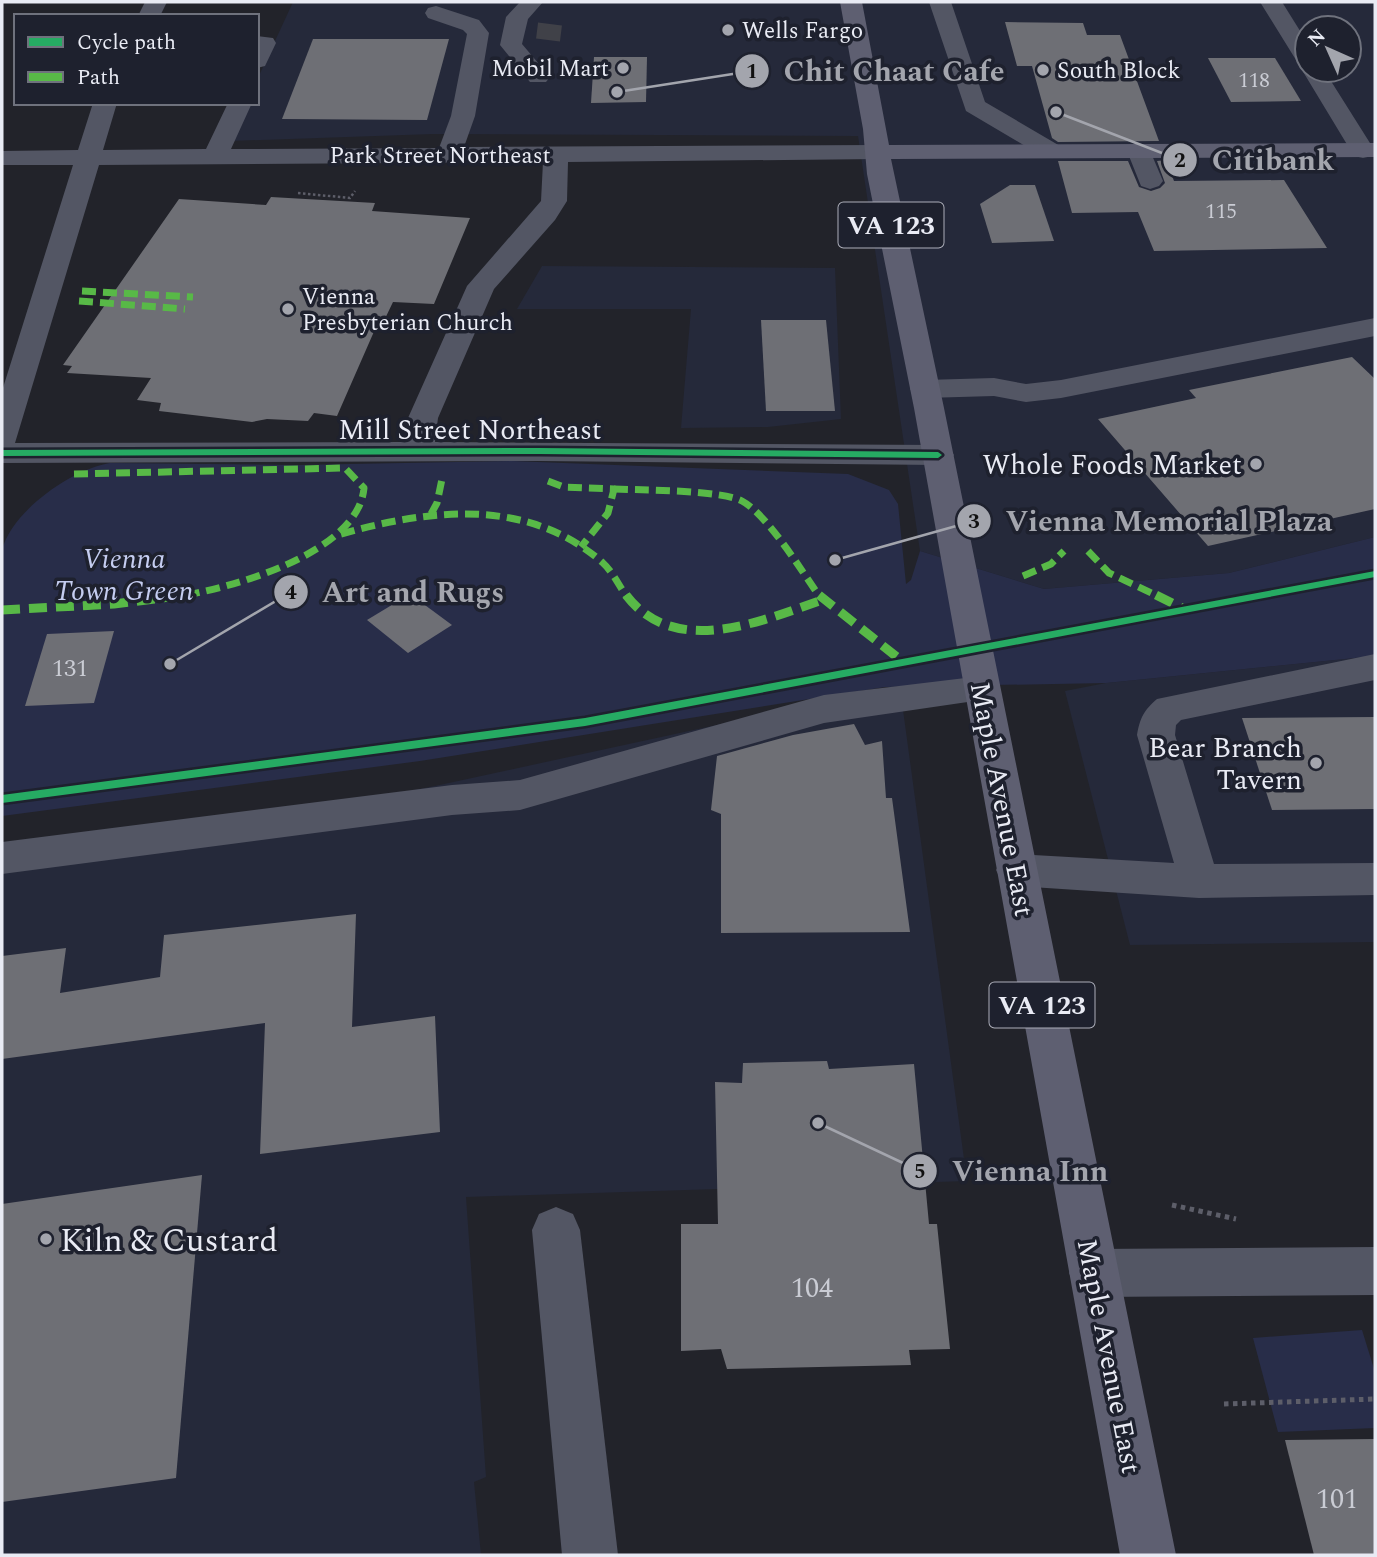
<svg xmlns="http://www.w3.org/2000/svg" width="1377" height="1557" viewBox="0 0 1377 1557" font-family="Spectral,serif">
	<rect width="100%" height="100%" fill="#22232a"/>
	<g fill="#25293a" fill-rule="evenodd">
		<path d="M293,2H1375V147L1347,150L1375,154V537L1229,573L1044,589L920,551L858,136L433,134L229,141L246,103H257V80ZM1307,28H1349V70H1307Z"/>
		<polygon points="542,266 835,268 841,419 768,427 681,428 691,309 517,309"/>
		<polygon points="1375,656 1375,942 1130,945 1065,691 1106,683"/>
		<polygon points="901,695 967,1181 466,1197 486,1477 474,1482 481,1555 2,1555 2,869 435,786 827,701"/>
	</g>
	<g fill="#282d49">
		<path d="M512,461L848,474L889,490L898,504L906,584L911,580L920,551L1044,589L1229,573L1375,537V656L1106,683L885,687L420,761L2,816V550C12,511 72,469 110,463L298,465Z"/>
		<polygon points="1362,1330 1375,1372 1375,1428 1278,1432 1253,1338"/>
	</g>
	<g fill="#6e6f75">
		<polygon points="1005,22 1083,23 1087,35 1120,35 1159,141 1058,142 1052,138 1032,66 1017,66"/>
		<polygon points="313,39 449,39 427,120 282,119"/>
		<polygon points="594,57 647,57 646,102 591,103"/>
		<polygon points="1208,58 1275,58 1301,101 1231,102"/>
		<polygon points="1166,160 1174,181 1284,180 1327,248 1154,251 1138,212 1072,213 1058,161 1128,161 1139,187 1151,191 1160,188 1165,183 1157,161"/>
		<polygon points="1010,185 1035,185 1054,241 992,243 980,204"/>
		<polygon points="271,197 375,203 372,211 470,218 434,304 393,302 381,327 376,327 337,416 314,413 308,421 267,419 252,422 159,411 161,403 137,400 151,378 67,373 72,366 63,365 179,199 266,205"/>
		<polygon points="761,320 826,320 835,411 766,411"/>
		<polygon points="1352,357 1375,379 1375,509 1208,546 1098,419 1196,398 1189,390"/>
		<polygon points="410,594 452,625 408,653 367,620"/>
		<polygon points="114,631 94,703 25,706 47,634"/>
		<polygon points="1375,717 1375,809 1272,810 1242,718"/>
		<polygon points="854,724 865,745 882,741 886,798 892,798 910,932 721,933 721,814 711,810 717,756 793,735"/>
		<polygon points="356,914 352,1027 435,1016 440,1132 260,1154 265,1023 2,1059 2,956 66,948 60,993 160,977 164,935"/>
		<polygon points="827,1061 829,1069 914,1064 929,1224 937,1224 950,1349 909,1350 911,1365 727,1369 721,1349 681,1351 681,1224 718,1224 715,1082 742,1083 743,1063"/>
		<polygon points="202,1175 176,1478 2,1502 2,1204"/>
		<polygon points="1375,1439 1375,1555 1314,1555 1285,1440"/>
	</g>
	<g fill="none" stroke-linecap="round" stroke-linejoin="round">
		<polyline stroke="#404148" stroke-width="24" stroke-dasharray="24 12" stroke-linecap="butt" points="548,40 550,24"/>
		<polyline stroke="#5d5e69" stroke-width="2.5" stroke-dasharray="2.5 2.5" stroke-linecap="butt" points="298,193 350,198 355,191"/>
		<g stroke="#5d5e69" stroke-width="5" stroke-dasharray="4.5 4.5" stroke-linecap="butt">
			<polyline points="1172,1205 1236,1219"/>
			<polyline points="1224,1404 1375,1399"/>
		</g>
		<g fill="#535664" fill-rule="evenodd">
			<polygon points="145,2 167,2 160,16 138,16"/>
			<polygon points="520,2 543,2 528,19 522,44 550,77 546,82 530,82 500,45 506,17"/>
			<polygon points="929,2 951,2 985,102 1060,146 1063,151 1060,156 1051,158 1042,156 966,111"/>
			<polygon points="1260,2 1282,2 1307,42 1307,70 1324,70 1375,151 1372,156 1363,158 1354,156 1302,70 1304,66 1296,60"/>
			<path d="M436,6L479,20L489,33L475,116L464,147L879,145L888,147L891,152L888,157L879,159L568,162L567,201L555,220L494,289L438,418L435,442L938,445L949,448L954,455L949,462L938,465L540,461L2,463V391L73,165H2V151L78,150L93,103H117L103,150L206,149L228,103H252L231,149L439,148L451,116L467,34L463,30L428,18L425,13L428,8ZM543,162L541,201L467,286L408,418L404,442L15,443L99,165Z"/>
			<polygon points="257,36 273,38 276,43 265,66 257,68"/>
			<polygon points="1139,144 1148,146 1163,181 1159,186 1150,189 1141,186 1127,151 1130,146"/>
			<polygon points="1375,318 1375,336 1061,398 1026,402 994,396 925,398 914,395 910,389 914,383 925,380 994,378 1026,384 1061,380"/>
			<path d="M1375,654V680L1181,720L1176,725L1175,735L1214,864L1375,863V895L1199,898L1016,886L1002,882L996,870L1002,858L1016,854L1174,863L1137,735C1140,718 1144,710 1157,699Z"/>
			<polygon points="982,676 995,680 1000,689 995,698 824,723 520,810 452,815 2,874 2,842 452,785 520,780 824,695"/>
			<polygon points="556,1207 573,1214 580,1230 618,1555 562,1555 532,1230 539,1214"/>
			<polygon points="1375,1247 1375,1295 1094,1297 1077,1290 1069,1273 1077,1256 1094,1249"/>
		</g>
		<polygon fill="#5e5f71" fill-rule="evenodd" points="840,2 862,2 889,145 1375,143 1375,157 891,159 944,408 1176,1555 1120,1555 914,408 867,174 863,129"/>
		<g stroke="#58b947" stroke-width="7" stroke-dasharray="14 7" stroke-linecap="butt">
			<polyline points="82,291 193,297"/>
			<polyline points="79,301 185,309"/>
			<path d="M74,474L345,468L364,488C358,554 229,589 174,597"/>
			<polyline points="548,481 564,487 614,489 608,513 581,547"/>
			<path d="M614,489C642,490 721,490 742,501C768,515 802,572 820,597"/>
			<polyline points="431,514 437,503 442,479"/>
			<path d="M341,534C430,509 527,497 602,562C613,572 619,586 627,597"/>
			<polyline points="1088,551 1109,573 1160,597"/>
			<polyline points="1023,576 1051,564 1064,551"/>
		</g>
		<g stroke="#58b947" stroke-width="9" stroke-dasharray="18 9" stroke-linecap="butt">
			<path d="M626,595C675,659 761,621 822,600"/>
			<polyline points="819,595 902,661"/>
			<polyline points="1156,595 1182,608"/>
			<polyline points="2,610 114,604 186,595"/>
		</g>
		<g stroke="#1e212e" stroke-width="5">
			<g id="cycleway">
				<polygon points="540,448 938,452 942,455 938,458 540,454 2,456 2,450"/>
				<polygon points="1375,571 1375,577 585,726 2,803 2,795 585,718"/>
			</g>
		</g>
		<use href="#cycleway" fill="#26ab63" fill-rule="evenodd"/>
	</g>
	<g fill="#a3a5ad" stroke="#1e212e" stroke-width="2.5">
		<circle cx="728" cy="30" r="7"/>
		<circle cx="623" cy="68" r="7"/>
		<circle cx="1043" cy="70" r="7"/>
		<circle cx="288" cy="309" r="7"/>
		<circle cx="1256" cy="464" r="7"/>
		<circle cx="1316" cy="763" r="7"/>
		<circle cx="46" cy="1239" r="7"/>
	</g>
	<g text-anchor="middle" stroke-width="7" stroke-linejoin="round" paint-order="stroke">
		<g font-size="21" fill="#caccd4">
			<text x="1254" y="87">118</text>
			<text x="1221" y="218">115</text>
		</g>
		<g font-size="23" fill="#e9ebf4" stroke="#1e212e" text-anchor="start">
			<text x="742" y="38">Wells Fargo</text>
			<text x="609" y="76" text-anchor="end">Mobil Mart</text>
			<text x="1057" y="78">South Block</text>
			<text x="302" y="304">Vienna<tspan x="302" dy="26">Presbyterian Church</tspan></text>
		</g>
		<g font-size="23" fill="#e9ebf4" stroke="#1e212e">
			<text x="440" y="163">Park Street Northeast</text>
		</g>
		<g font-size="24" fill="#caccd4">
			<text x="70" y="676">131</text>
		</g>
		<g fill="#1e212e" stroke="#acaeb9" stroke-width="2">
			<rect x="838.5" y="202.5" width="105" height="45" rx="5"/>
			<rect x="989.5" y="982.5" width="105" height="45" rx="5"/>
		</g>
		<g font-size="26" font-weight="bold" fill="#e9ebf4">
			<text x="891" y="234">VA 123</text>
			<text x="1042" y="1014">VA 123</text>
		</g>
		<g font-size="28" fill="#e9ebf4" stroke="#1e212e">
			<text x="470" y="439">Mill Street Northeast</text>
			<text transform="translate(1003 799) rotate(79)" y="10">Maple Avenue East</text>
			<text transform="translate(1110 1356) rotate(79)" y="10">Maple Avenue East</text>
		</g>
		<g font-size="28" fill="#e9ebf4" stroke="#1e212e" text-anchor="end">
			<text x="1242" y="474">Whole Foods Market</text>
			<text x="1302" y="757">Bear Branch<tspan x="1302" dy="32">Tavern</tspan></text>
		</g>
		<g font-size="28" font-style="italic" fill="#c5cdf0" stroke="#1e212e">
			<text x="124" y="568">Vienna<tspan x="124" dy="32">Town Green</tspan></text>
		</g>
		<g font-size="28" fill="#caccd4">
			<text x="812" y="1297">104</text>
			<text x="1337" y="1508">101</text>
		</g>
		<g font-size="33" fill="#e9ebf4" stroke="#1e212e" text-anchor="start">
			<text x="60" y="1251">Kiln &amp; Custard</text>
		</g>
	</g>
	<path fill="none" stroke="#a3a5ad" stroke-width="2.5" d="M617 92L752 71M1056 112L1180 160M835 560L974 521M170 664L291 592M818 1123L920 1171"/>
	<g fill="#a3a5ad" stroke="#1e212e" stroke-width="2.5">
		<circle cx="617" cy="92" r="7"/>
		<circle cx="1056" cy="112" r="7"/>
		<circle cx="835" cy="560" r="7"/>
		<circle cx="170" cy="664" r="7"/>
		<circle cx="818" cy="1123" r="7"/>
		<circle cx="752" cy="71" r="18"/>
		<circle cx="1180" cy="160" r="18"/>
		<circle cx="974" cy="521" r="18"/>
		<circle cx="291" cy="592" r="18"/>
		<circle cx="920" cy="1171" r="18"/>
	</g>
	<g font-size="21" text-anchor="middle" font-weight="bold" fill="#111">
		<text x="752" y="78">1</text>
		<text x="1180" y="167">2</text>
		<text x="974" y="528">3</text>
		<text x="291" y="599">4</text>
		<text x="920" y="1178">5</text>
	</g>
	<g font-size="30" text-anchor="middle" font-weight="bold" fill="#a3a5ad" stroke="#1e212e" stroke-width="7" stroke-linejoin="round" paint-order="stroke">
		<text x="894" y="81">Chit Chaat Cafe</text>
		<text x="1273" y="170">Citibank</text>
		<text x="1169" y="531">Vienna Memorial Plaza</text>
		<text x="413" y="602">Art and Rugs</text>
		<text x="1030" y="1181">Vienna Inn</text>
	</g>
	<rect width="1377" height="1557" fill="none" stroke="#e9ebf4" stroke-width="7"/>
	<rect x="14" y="14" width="245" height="91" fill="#1e212e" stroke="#6f727d" stroke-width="2"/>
	<rect x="28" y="37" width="35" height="10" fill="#26ab63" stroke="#6f727d" stroke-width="2"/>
	<text x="77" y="49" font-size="21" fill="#e9ebf4">Cycle path</text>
	<rect x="28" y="72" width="35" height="10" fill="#58b947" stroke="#6f727d" stroke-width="2"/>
	<text x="77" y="84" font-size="21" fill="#e9ebf4">Path</text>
	<g transform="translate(1328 49) rotate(315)"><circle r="33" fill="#1e212e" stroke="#6f727d" stroke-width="2"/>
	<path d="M0-5L12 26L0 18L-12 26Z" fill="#a3a5ad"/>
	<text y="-10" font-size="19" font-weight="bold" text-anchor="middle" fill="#e9ebf4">N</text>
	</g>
</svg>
